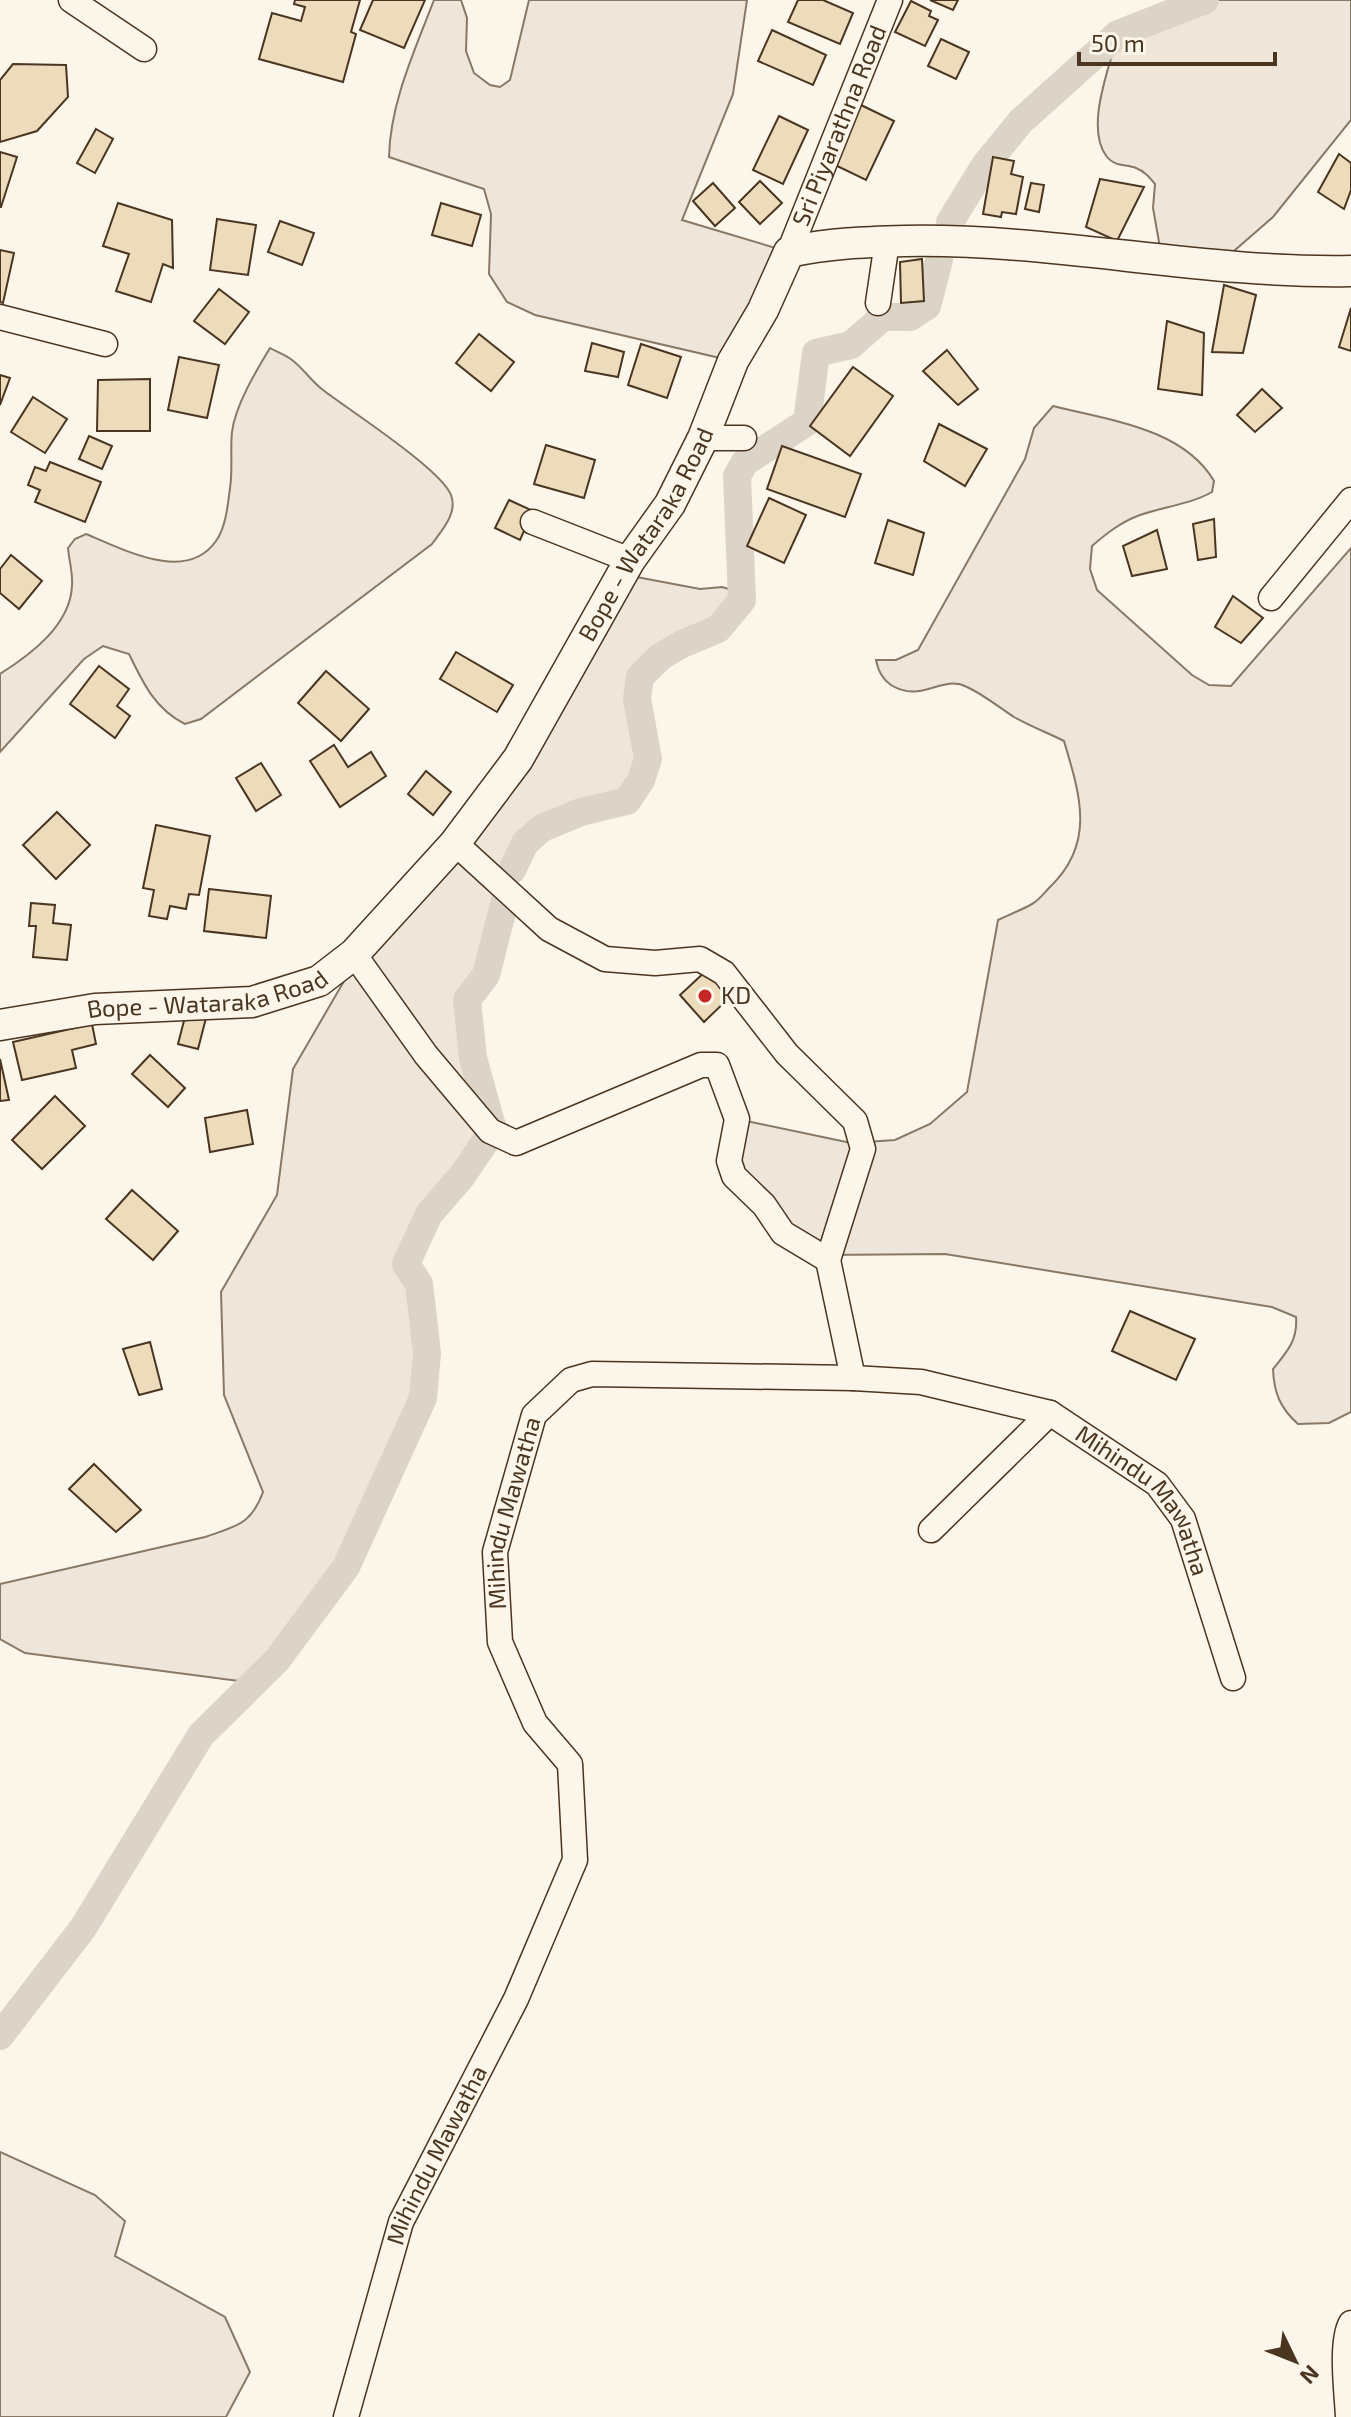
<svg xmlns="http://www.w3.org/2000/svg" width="1351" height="2417" viewBox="0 0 1351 2417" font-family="'Exo 2',sans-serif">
	<rect width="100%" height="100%" fill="#fbf6e9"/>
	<g fill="#ede6d9" stroke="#887966" stroke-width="2">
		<path d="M434,0H461L467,18L466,51L474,73L490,85L500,87L510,80L529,0H747L733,94L682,220L789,252L733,361L535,315L507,302L489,274L491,214L484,189L389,157C390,103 415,50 434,0Z"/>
		<path d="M1205,0H1351V120L1273,217L1219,264L1162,259L1153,208L1155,184C1149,177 1144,171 1136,168C1126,164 1115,167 1107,157C1084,128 1110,66 1118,34Z"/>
		<path d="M270,348C277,352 286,355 292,360C303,368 311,381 323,390C349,410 441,469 451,495C458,513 442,530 432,544L201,719L185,724C155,709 143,683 129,654L103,646L84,659L0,752V674C30,655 71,625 72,585C73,573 69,560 68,548L75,539L86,534C123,549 186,584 216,541C226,527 228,504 230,488C233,469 230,450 232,432C235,406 256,371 270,348Z"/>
		<path d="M1053,406C1108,420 1183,428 1214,481L1212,492C1191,504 1163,507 1140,515C1121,522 1107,533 1092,546L1090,569L1097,590L1192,675L1209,685L1231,686L1351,548V1412L1329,1423L1298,1424C1280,1408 1274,1393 1273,1369C1287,1352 1298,1340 1296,1317L1272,1307L945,1254L824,1255L734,1176L737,1119L851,1143L895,1140L930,1124L967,1092L998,920C1009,915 1021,910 1032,904C1039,900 1044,893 1050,887C1096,843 1080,795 1064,741C1048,733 1030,726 1014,717C999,707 984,695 967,687C941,674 922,704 891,685C882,679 878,671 876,660H896L918,650L1025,459L1034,428Z"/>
		<path d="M626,575L700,589L722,587L743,593C736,637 667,640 642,675C624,701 660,748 640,782C637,788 631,798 625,801C618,806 605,807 596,809C573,814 540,822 525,843C508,866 515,899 509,926C503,952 483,979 467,1000L473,1058L494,1129C478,1161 450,1184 430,1213C420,1228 414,1247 406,1264L419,1284L427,1353L423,1398L346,1567L277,1660L254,1683L25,1653L0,1639V1584L205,1537C236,1526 251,1525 263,1492L224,1395L221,1292L277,1195L293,1069L358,957L448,862Z"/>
		<polygon points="0,2152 95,2195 125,2221 115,2256 225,2317 250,2372 226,2417 0,2417"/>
	</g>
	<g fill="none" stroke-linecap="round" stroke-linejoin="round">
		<g stroke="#dcd4c6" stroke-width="28">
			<polyline points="950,222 985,165 1021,121 1118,34 1205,0"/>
			<polyline points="512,870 525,843 542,828 581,812 627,801 641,780 648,759 637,699 640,677 660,657 682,644 718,629 742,600 737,476 745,462 807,422 816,353 851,345 883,317 910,317 927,306 939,260"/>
			<polyline points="492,1126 473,1058 467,1000 486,975 505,901"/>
			<polyline points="0,2036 83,1928 201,1735 277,1660 346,1567 423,1398 427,1353 419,1284 406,1264 429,1214 462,1176 485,1142"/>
		</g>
	</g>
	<g fill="#ecdcbc" stroke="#4a3520" stroke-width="2">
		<polygon points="295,0 360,0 351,32 356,34 343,82 259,59 272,13 301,21 305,7 294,4"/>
		<polygon points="373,0 425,0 404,48 360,30"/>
		<polygon points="798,0 823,0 853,13 840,44 788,22"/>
		<polygon points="930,0 958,0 953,10"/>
		<polygon points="911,1 931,11 929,16 938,20 925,46 895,32"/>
		<polygon points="772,30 826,55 813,85 758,61"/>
		<polygon points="941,39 969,52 956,79 928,66"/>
		<polygon points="13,64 66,65 68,97 37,131 0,142 0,80"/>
		<polygon points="861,105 894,121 866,180 833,164"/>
		<polygon points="779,116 808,130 783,184 753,170"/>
		<polygon points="96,129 113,139 95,173 77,163"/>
		<polygon points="0,152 17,157 1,207 0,207"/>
		<polygon points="1339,154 1351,163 1351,190 1344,209 1318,192"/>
		<polygon points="993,157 1014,161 1011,174 1023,177 1016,214 1002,212 1001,217 983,214"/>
		<polygon points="1100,179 1144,187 1117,241 1086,227"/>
		<polygon points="760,181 782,203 760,224 739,202"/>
		<polygon points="713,183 735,208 715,226 693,201"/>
		<polygon points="1031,183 1044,185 1039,212 1025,209"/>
		<polygon points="118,203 172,220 173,268 163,264 151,302 116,291 129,254 103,246"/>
		<polygon points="441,203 481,215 472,246 432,235"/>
		<polygon points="217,219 256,225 248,275 210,270"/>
		<polygon points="280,221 314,233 302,265 268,252"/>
		<polygon points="0,250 14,253 3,303 0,302"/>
		<polygon points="922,259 924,301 901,303 900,262"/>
		<polygon points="1224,285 1256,295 1243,353 1212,352"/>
		<polygon points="219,289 249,312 225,344 194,321"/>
		<polygon points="1351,308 1351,351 1339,347"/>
		<polygon points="1167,321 1204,333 1202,395 1158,389"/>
		<polygon points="479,334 514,362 491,391 456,363"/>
		<polygon points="592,343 624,352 618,377 585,371"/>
		<polygon points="641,344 681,357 667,398 628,385"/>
		<polygon points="947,350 978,389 958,405 923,371"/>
		<polygon points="179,357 219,365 207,418 168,410"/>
		<polygon points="853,367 893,396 850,456 810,426"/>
		<polygon points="0,375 10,378 0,405"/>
		<polygon points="150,379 150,431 97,431 98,380"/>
		<polygon points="1262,389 1282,408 1255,432 1237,415"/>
		<polygon points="33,397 67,419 45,453 11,432"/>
		<polygon points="939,424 987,449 965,486 924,461"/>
		<polygon points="89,436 112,446 102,469 79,459"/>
		<polygon points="546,445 595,460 584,498 534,484"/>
		<polygon points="782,446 861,474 845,517 767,489"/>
		<polygon points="50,462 101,482 85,522 35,502 40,490 28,485 35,467 46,471"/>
		<polygon points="769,498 806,515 784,563 747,546"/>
		<polygon points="509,500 533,511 520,540 495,528"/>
		<polygon points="1214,519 1216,557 1198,560 1193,524"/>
		<polygon points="888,520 924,533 913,575 875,563"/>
		<polygon points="1157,530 1167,569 1132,576 1123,546"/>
		<polygon points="11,555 42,581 19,609 0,593 0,569"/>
		<polygon points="1233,596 1263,618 1241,643 1215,627"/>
		<polygon points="456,652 513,685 497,712 440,679"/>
		<polygon points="99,666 129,689 117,706 130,716 115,738 70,704"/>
		<polygon points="326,671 369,709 341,741 298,703"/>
		<polygon points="334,745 348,767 371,752 386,776 340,807 310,761"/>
		<polygon points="261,763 281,795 256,811 236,778"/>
		<polygon points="426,771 451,792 433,815 408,794"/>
		<polygon points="57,812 90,845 56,879 23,845"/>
		<polygon points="156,825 210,836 199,895 189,894 186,909 170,906 167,919 149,916 154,890 143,888"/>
		<polygon points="209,889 271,896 266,938 204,931"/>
		<polygon points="31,903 55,905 53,923 71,925 67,960 33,957 36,926 29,926"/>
		<polygon points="707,970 731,996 704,1022 680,995"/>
		<polygon points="186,1013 206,1018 198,1049 178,1044"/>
		<polygon points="92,1024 96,1044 72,1050 76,1068 22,1080 13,1042"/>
		<polygon points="150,1055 185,1088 168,1107 132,1074"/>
		<polygon points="0,1059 9,1100 0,1101"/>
		<polygon points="55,1096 85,1126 42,1169 12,1140"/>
		<polygon points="247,1110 253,1144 210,1152 205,1118"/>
		<polygon points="132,1190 178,1231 153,1260 106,1219"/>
		<polygon points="1130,1311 1195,1339 1176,1380 1112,1351"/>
		<polygon points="150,1342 162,1389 139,1395 123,1349"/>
		<polygon points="94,1464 141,1510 116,1532 69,1489"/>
	</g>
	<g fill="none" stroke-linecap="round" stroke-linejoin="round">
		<g stroke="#4a3520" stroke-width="27">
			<g id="minor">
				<polyline points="71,0 144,49"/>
				<path id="s1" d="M789,252L890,0"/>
				<polyline points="878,303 887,242"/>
				<polyline points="0,317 105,344"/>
				<polyline points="703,438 744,438"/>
				<polyline points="533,522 630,560"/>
				<polyline points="1271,598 1351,500"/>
				<polyline points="455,843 549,929 605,959 655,963 700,959 724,973 787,1054 855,1121 863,1149 828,1260"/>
				<polyline points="354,954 426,1055 490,1131 516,1143 701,1065 717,1065 737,1119 729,1161 734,1176 764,1205 783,1233 828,1260 853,1378"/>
				<polyline points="931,1530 1050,1413"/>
				<path id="s2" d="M346,2417L401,2222L516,1999L575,1860L570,1764L535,1723L500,1642L495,1552L534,1415L571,1380L592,1374L853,1378L921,1382L1050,1413L1157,1484L1183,1519L1233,1678"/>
				<path d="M1348,2417C1347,2394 1340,2342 1351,2323"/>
			</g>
		</g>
		<g stroke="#4a3520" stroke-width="33">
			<g id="tertiary">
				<path id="s3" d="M0,1025L95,1009L252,1002L319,981L354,954L455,843L518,759L630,560L670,504L703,438L733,361L763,310L789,252C828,243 866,242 905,241C1054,238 1202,274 1351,271"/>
			</g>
		</g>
		<use href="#minor" stroke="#fbf6e9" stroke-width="24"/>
		<use href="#tertiary" stroke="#fbf6e9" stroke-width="30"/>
	</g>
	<circle fill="#c62828" stroke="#fbf6e9" stroke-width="3" cx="705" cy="996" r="8"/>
	<g text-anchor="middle" stroke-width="6" stroke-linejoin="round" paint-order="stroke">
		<g font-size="24" fill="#4a3520" stroke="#fbf6e9">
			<text dy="8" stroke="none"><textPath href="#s1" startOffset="136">Sri Piyarathna Road</textPath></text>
			<text dy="8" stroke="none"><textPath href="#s3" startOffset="882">Bope - Wataraka Road</textPath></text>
			<text dy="8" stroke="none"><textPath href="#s3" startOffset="210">Bope - Wataraka Road</textPath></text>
			<text dy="8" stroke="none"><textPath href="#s2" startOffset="1742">Mihindu Mawatha</textPath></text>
			<text dy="8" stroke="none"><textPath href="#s2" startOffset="974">Mihindu Mawatha</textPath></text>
			<text dy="8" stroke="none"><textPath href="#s2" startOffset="278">Mihindu Mawatha</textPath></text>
		</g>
		<g font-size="24" fill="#4a3520" stroke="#fbf6e9" text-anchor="start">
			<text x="721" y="1004">KD</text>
		</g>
	</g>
	<g transform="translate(1295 2361) rotate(133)" stroke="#fbf6e9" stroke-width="6" paint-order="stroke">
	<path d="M0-6L14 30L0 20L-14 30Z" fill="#4a3520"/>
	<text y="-12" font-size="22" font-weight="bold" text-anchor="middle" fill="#4a3520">N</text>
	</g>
	<path d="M1079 52v12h196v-12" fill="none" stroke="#4a3520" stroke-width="4"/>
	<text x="1091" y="52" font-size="24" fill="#4a3520" stroke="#fbf6e9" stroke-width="6" paint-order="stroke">50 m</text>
</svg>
